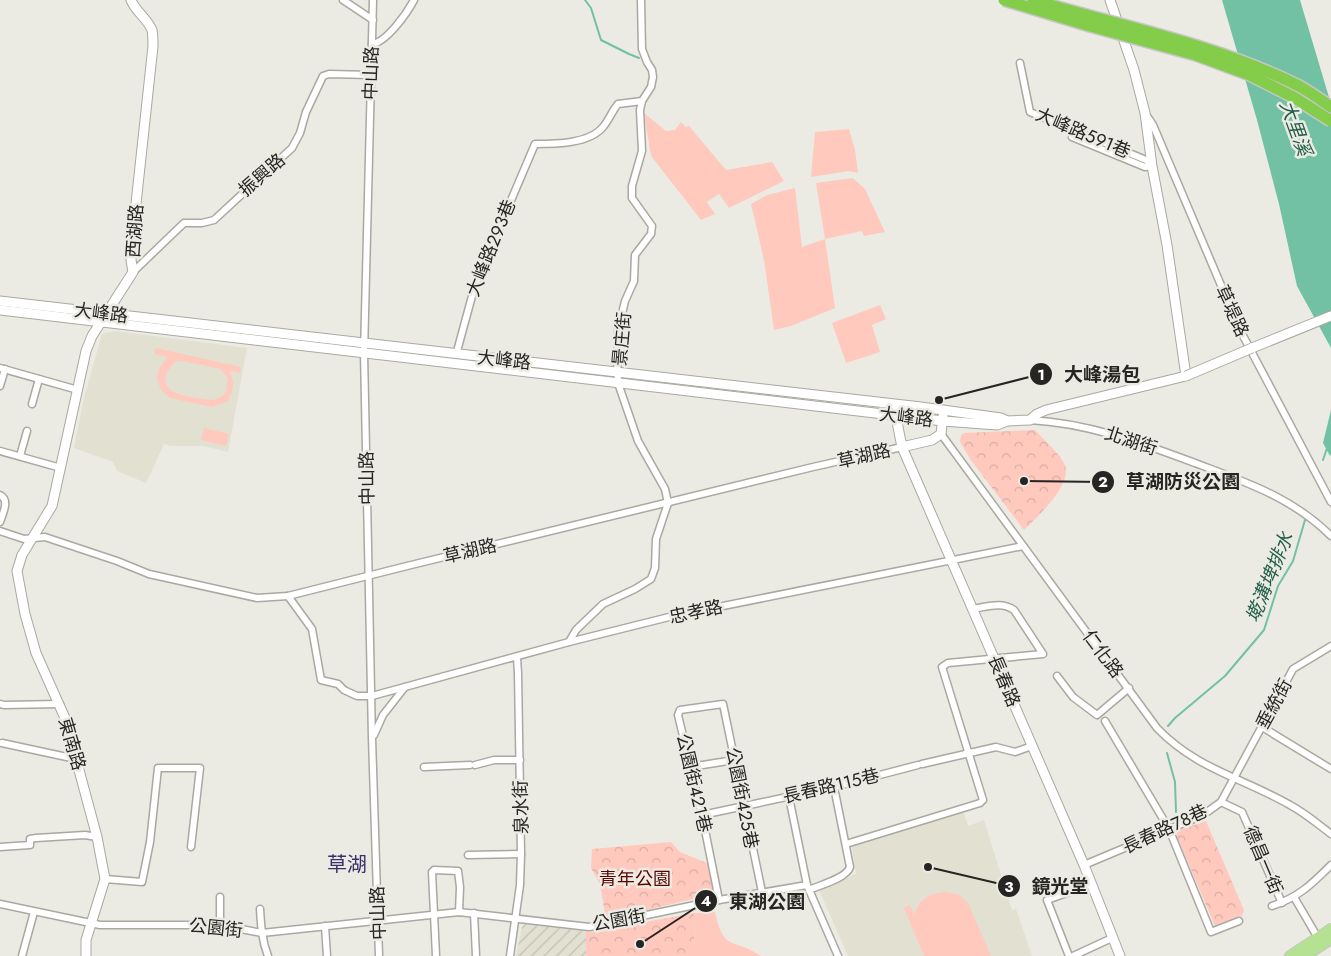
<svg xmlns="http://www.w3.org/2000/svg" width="1331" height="956" viewBox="0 0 1331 956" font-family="Jost,'Noto Sans TC',sans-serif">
	<defs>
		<pattern id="industrial-furrows" width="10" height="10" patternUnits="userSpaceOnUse" patternTransform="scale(1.25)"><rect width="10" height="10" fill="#e2e0d1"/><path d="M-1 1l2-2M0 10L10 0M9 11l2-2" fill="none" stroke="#c2c0b3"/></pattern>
		<pattern id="park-crowns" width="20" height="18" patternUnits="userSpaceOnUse" patternTransform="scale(1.25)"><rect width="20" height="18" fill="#ffc9be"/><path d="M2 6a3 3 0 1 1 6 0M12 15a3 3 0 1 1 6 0" fill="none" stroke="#daaca3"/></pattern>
	</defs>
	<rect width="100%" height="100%" fill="#ecebe3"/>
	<g fill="#e2e0d1">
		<polygon points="115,331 247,348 228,452 204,446 170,446 164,444 146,483 117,471 113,462 74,448 83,402 102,334"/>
		<polygon points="963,811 968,826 984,820 1012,910 1016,909 1032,956 848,956 819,890 856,874 852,848 853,845"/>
	</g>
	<polygon fill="url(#industrial-furrows)" points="525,924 586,931 586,956 516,956 522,927"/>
	<g fill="url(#park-crowns)">
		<path d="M1035,430C1044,440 1057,451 1064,463C1075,483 1037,517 1024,530L970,459L960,442L961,435L964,433Z"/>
		<polygon points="1206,821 1244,910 1242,915 1215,926 1177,837 1177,831"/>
		<polygon points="671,842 680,852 709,864 713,894 606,920 600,884 591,868 592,849"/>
		<polygon points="694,913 695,956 586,956 586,931 590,932"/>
	</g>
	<g fill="#ffc9be" fill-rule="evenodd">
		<polygon points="644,113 666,131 675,130 681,122 686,127 689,126 726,170 772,162 784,181 729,208 719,194 707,202 715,214 701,220 651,156"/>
		<polygon points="849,129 855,150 858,173 849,171 811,177 815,132"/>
		<polygon points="853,178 865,189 885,232 864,236 862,231 825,239 835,308 791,326 774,330 764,260 751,204 767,195 795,188 802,247 825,239 816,183"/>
		<polygon points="880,305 886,319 872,325 880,352 846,363 832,323"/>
		<path d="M156,348L241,367L240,373L229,371C235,382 234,390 228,401L212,407L170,398L161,390L157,379L159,368L168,357L154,354ZM177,361H182L221,369L228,379L226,392C223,396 219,399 213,400C205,400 181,396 174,392C159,384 166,369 177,361Z"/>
		<polygon points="204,428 229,434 226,446 201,440"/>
		<path d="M947,892L959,895L968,903L991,956H924L904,908L910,905L914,915C920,898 930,893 947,892Z"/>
		<path d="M715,912C724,953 733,937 761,956H695L694,913Z"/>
	</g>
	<g fill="#72c1a4">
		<polygon points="1222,0 1300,0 1331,104 1331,348 1297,286 1279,204 1257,120"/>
		<polygon points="1331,410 1331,454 1330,456 1323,443"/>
	</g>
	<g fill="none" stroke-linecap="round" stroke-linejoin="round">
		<g stroke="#72c1a4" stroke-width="2">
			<polyline points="585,0 591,8 601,40 629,54 639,58"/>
			<polyline points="1323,460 1327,448"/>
			<polyline points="1168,726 1175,718 1225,676 1264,630 1278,586 1293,561 1305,520"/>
			<polyline points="1167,753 1175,782 1176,812"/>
		</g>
		<g stroke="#a9a8a1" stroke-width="9">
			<g id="street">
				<polyline points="343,0 373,20"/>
				<polyline points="373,0 364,353 372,738 379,956"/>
				<path d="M372,44C387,42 407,13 414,0"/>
				<polyline points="1020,63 1030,112 1146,160 1152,166"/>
				<polyline points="1147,116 1153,125 1240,330 1331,502"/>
				<polyline points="1072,137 1145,167 1152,166"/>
				<polyline points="133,272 184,223 202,223 214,220 292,148 300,133 306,112 323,76 329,74 371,75"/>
				<path d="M456,355L475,285L535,144C555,144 589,144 603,127C609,120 612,111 618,104L642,101"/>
				<polyline points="0,368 78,390"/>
				<polyline points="0,386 5,369"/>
				<polyline points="32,404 39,379"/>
				<path d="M1030,420C1088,423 1141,443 1195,463C1245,482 1292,497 1331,536"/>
				<path d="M941,434L1157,728C1196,769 1243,778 1290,805C1305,813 1318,824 1331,834"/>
				<polyline points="0,451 61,468"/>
				<polyline points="20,456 27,431"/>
				<path d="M0,495C10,500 3,513 0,522"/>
				<polyline points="0,531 24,539 45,537 117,561 149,574 257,598 288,596 407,566 813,467 902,447"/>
				<polyline points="288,596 312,629 321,680 338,684 344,690 357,696 372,696 569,642 673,616 1023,546"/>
				<polyline points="569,642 576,630 603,604 635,589 651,579 655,568 656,539 668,503 665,489 638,441 618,383 617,358 618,331 625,301 634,281 635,255 651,234 652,226 632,198 632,186 642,151 640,110 642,101 651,87 653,77 652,70 647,62 642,49 641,0"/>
				<polyline points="1057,676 1073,697 1097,715 1129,688"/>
				<polyline points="0,704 4,705 60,704"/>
				<polyline points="1105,721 1169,829 1211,932 1239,921"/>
				<polyline points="1262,727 1331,769"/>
				<polyline points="374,735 383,715 405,687"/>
				<polyline points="2,743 76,759"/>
				<polyline points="922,764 996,747 1015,752 1032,746"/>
				<polyline points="475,765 494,760 520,760"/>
				<polyline points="424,767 470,765"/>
				<polyline points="690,767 734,760"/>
				<polyline points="789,797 807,885 838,956"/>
				<polyline points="1221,802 1242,812 1282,903"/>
				<polyline points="702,815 834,787 918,765"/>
				<path d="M846,844L980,803L983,800L942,667L948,663L1043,654L1014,610C1002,601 986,607 972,609"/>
				<polyline points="0,847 30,845 30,839 36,838 85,835 97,837"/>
				<polyline points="468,855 521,854"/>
				<polyline points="1084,865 1203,815 1221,802 1293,669 1331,646"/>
				<polyline points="105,879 142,882 150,842 158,768 200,768 191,847"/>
				<path d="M809,890C820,885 847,878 850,867L834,787"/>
				<polyline points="1294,897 1318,938"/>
				<polyline points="719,900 702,815 678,715 680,710 723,704 762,892"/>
				<polyline points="0,904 100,925 220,925 262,933 459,912 589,927 719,900 807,885"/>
				<path d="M1272,906C1299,897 1312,884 1331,865"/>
				<path d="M260,909C261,926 262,941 268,956"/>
				<polyline points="474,913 476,956"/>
				<polyline points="220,925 220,897"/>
				<polyline points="325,926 327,956"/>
				<polyline points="22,956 34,912"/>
				<polyline points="436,956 432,872 434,870 458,871 460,887 459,912"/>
				<polyline points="510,956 520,885 521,854 518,673 517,658"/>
				<polyline points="1069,956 1047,900 1092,884"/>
				<polyline points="1073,956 1112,938"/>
			</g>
		</g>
		<g stroke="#a9a8a1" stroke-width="11">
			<g id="secondary">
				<polyline points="0,301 921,407 1001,418 1007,421"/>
				<polyline points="0,310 943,421 997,425 1007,421 1030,420 1037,414 1046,410 1186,376 1167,245 1152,166 1145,113 1134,70 1110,0"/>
				<polyline points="1252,348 1331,316"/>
				<polyline points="895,412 902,447 1084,865 1120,956"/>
				<polyline points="902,447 932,440 941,434 943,416"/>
				<path d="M86,956V940L105,879L97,837L65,718L36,653L25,614L17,571L22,555L52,506L86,351L92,336L133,272L131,260L134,222L153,46C153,41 153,35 152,30C147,18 135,11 131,0"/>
			</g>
		</g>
		<g stroke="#c7c6c6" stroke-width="12">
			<g id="primary">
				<polyline points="1290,956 1331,929"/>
				<polyline points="1305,956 1331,939"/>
			</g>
		</g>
		<use href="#street" stroke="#fff" stroke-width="6"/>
		<use href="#secondary" stroke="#fff" stroke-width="9"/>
		<use href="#primary" stroke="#b5e193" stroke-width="10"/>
		<g stroke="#a9a8a1" stroke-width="11" stroke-linecap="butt">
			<polyline id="secondary-bridge" points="1186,376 1252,348"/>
		</g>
		<g stroke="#c7c6c6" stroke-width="14" stroke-linecap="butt">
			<g id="highway-bridge">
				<polyline points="1004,0 1090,26 1196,55 1250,75 1295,98 1331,121"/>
				<path d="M1033,0C1123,27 1215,44 1299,86C1310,92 1321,100 1331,107"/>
			</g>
		</g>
		<use href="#secondary-bridge" stroke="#fff" stroke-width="9"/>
		<use href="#highway-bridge" stroke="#83cd4b" stroke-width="11"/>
	</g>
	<g text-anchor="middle" stroke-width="5" stroke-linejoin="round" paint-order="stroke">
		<g font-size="18" fill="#262523" stroke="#ecebe3">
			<text transform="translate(371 73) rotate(-88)" y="6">中山路</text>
			<text transform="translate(1083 133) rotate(23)" y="6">大峰路591巷</text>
			<text transform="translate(262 175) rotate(-41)" y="6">振興路</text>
			<text transform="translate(135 231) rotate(-86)" y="6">西湖路</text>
			<text transform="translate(491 248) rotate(-68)" y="6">大峰路293巷</text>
			<text transform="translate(1232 311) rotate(65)" y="6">草堤路</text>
			<text transform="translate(101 313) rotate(7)" y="6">大峰路</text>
			<text transform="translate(622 339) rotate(-85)" y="6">景庄街</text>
			<text transform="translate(504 360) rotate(6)" y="6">大峰路</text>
			<text transform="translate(906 417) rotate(7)" y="6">大峰路</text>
			<text transform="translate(1131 441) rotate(18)" y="6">北湖街</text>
			<text transform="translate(864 456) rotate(-13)" y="6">草湖路</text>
			<text transform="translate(367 478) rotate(-91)" y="6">中山路</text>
			<text transform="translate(470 551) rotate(-13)" y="6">草湖路</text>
			<text transform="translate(696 612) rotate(-12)" y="6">忠孝路</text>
			<text transform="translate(1103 654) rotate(53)" y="6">仁化路</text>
			<text transform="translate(1004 681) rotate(67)" y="6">長春路</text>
			<text transform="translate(1274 704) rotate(-61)" y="6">垂統街</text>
			<text transform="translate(72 744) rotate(74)" y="6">東南路</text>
			<text transform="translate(694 783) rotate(77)" y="6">公園街421巷</text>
			<text transform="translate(831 786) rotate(-13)" y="6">長春路115巷</text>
			<text transform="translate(742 798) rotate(79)" y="6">公園街425巷</text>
			<text transform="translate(521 807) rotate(-91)" y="6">泉水街</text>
			<text transform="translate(1165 829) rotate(-25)" y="6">長春路78巷</text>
			<text transform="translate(1263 860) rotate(67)" y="6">德昌一街</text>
			<text transform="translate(378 913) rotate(-92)" y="6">中山路</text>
			<text transform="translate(619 920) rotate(-10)" y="6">公園街</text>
			<text transform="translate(216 928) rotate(6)" y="6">公園街</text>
		</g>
		<g font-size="18" fill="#5c0500" stroke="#ecebe3">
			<text x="635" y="885">青年公園</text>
		</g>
		<g font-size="19" font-style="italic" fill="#225f4b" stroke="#ecebe3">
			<text transform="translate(1296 128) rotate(70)" y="7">大里溪</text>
			<text transform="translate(1269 577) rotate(-68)" y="7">墘溝埤排水</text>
		</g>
		<g font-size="20" fill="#3a2f6a" stroke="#ecebe3">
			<text x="347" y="871">草湖</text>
		</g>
	</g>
	<path fill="none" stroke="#262523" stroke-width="2" d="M939 400L1041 374M1024 481L1103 482M928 867L1009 886M640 944L706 901"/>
	<g fill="#262523" stroke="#ecebe3" stroke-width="2">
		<circle cx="939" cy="400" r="5"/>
		<circle cx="1024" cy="481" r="5"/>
		<circle cx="928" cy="867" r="5"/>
		<circle cx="640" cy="944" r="5"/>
		<circle cx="1041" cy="374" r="12"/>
		<circle cx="1103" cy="482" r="12"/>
		<circle cx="1009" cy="886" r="12"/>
		<circle cx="706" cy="901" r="12"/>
	</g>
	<g font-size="15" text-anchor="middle" font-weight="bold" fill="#fff">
		<text x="1041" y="380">1</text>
		<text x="1103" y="487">2</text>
		<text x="1009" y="892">3</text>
		<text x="706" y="906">4</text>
	</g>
	<g font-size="19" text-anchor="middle" font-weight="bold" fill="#262523" stroke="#ecebe3" stroke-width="5" stroke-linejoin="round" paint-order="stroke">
		<text x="1102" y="381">大峰湯包</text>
		<text x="1183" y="488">草湖防災公園</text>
		<text x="1060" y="893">鏡光堂</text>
		<text x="767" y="908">東湖公園</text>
	</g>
</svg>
